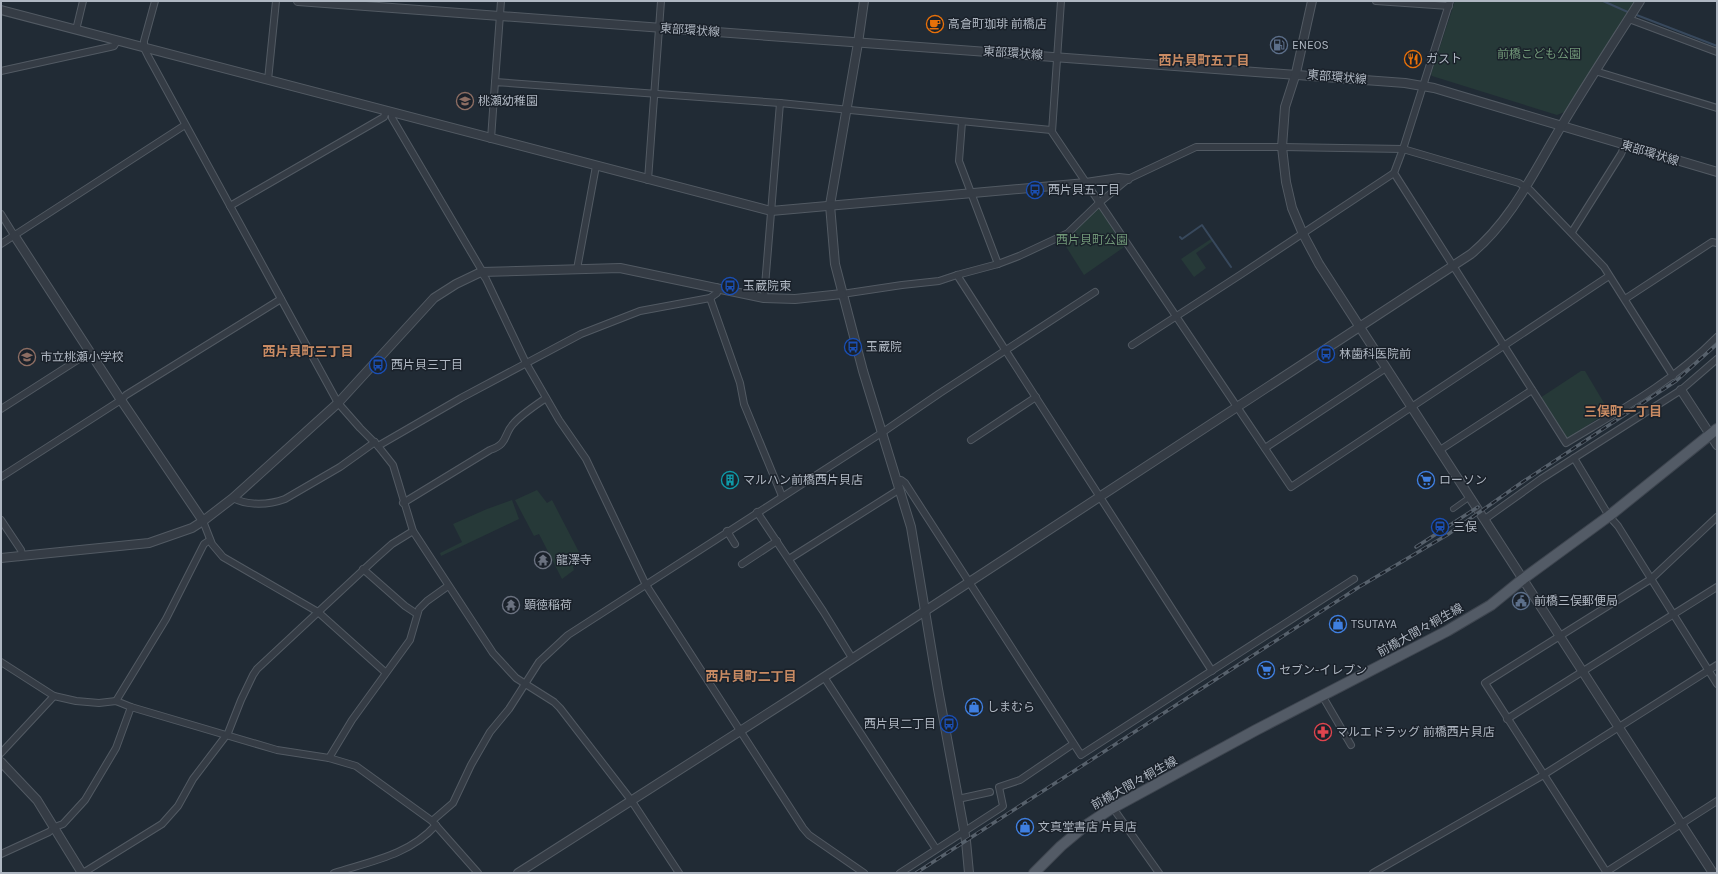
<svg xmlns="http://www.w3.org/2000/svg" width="1718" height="874" viewBox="0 0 1718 874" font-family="Karla,'Noto Sans JP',sans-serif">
	<rect width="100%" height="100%" fill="#212b35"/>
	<g fill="#263938">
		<polygon points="1455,1 1636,1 1567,111 1557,115 1432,76 1431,74"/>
		<polygon points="1099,203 1127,245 1084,275 1060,237"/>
		<polygon points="1211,239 1213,241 1196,253 1206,268 1194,277 1181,259"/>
		<polygon points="1581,371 1585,371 1607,408 1606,413 1567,439 1540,398"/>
		<polygon points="537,490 547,503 552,500 580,554 573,567 574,570 562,579 539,534 534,536 515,500"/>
		<polygon points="512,500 519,519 441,556 440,553 462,542 453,524 487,509"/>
	</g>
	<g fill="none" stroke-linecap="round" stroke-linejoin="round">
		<g stroke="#38495d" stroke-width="2">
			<polyline points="1603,1 1630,13"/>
			<polyline points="1634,14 1717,46"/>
			<polyline points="1180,237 1182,239 1202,225 1231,267"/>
		</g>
		<g stroke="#525a63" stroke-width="6">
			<polyline id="pedestrian" points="1453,509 1467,499"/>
		</g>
		<g stroke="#525a63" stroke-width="8">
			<g id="minor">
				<polyline points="155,1 144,41 144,48 148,56 338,403 360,428 378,446 393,465 413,531 493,653 516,678 554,702 560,708 631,800 679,873"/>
				<polyline points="1061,1 1052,132 1291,487 1609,276"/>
				<polyline points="1376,1 1449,6"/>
				<path d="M1450,1L1403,149L1394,173L1566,443C1619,411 1674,381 1717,337"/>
				<polyline points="1629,19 1717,52"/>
				<polyline points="76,30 83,1"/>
				<polyline points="1,71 110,47 114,46 117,41"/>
				<polyline points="1595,71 1717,108"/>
				<polyline points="268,80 276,1"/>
				<polyline points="495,82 501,1"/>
				<polyline points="392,113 392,118 481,269 481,272 486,279 526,363 559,420 586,459 646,585 803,828 809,835 864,873"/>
				<polyline points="962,122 959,161 998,264"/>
				<polyline points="491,139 495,82 780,103 1051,130"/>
				<polyline points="648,180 661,1"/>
				<polyline points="230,206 384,117 386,111"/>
				<polyline points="1,214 14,235"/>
				<polyline points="1572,232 1621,154 1625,145"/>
				<polyline points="1,244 185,125"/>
				<polyline points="577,269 596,166"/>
				<polyline points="957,275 1212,671"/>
				<polyline points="842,294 902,285 939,281 957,275 998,264 1019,256 1068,233 1099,203 1128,179 1196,147 1282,147 1403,149 1519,183 1530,190 1604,267 1673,376"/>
				<polyline points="710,298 740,383 744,404 782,496"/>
				<polyline points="764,298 780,103"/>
				<polyline points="1625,299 1712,242 1717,243"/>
				<polyline points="1132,345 1240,275 1394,173"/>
				<polyline points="1,409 90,352"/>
				<polyline points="971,440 1036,397"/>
				<polyline points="378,446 461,398 581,334 640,311 710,298 717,293 716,287"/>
				<polyline points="1265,448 1386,368"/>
				<polyline points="1440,450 1532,390"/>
				<polyline points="1574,458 1609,516 1618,526 1717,684"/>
				<polyline points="1,477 121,400 126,395 281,299"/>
				<polyline points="896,481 901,480 905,483 1081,755 1354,579"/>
				<path d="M233,498C248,506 269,505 285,499L340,467L375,442"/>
				<path d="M403,503L490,450C509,444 503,434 514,423C522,414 536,405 546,398"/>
				<polyline points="757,512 823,611 852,658"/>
				<polyline points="1485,519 1541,479 1681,390 1717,359"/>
				<polyline points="1,520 21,550 22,554 19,557"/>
				<polyline points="203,521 212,544 223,557 318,612 385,672"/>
				<polyline points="727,531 735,544"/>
				<polyline points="789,559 900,489"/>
				<polyline points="742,564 777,541"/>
				<polyline points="363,569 405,606 417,614"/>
				<polyline points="1,662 54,696 76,701 99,703 116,701 131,707 277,750 329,758 356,766 432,821 478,873"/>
				<polyline points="824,677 936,849"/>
				<polyline points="1323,697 1351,745"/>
				<polyline points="116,701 166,619 204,544 210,540"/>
				<polyline points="1507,719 1717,587"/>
				<polyline points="1,753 54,696"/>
				<polyline points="329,758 352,720 410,640 419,609 427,601 448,586"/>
				<polyline points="958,799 990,792"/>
				<polyline points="1113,808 1159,873"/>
				<polyline points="432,821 453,803 471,765 490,732 509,709 539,662 568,635 883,432 940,393 1095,292"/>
				<polyline points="1,854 49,832 55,827 63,824 85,800 116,748 131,707"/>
				<polyline points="1606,872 1717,801"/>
				<polyline points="83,873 162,824 178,806 193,779 228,733 241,700 253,675 257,669 374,560 392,544 413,531"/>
				<path d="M334,873C372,861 409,855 436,825"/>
				<polyline points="900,873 1002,807 1003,806 999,787 1020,780 1073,744"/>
				<polyline points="1373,873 1540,777 1717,665"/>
				<polyline points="1607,873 1485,683 1651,579 1717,517"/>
			</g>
		</g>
		<g stroke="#525a63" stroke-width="10">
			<g id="tertiary">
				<polyline points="298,1 1405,83 1434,88 1717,172"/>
				<polyline points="864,1 858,43 830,205 835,264 863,371 911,527 938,689 966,841 969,873"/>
				<polyline points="1312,1 1296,73 1285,107 1282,147 1286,182 1292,208 1303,234 1319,264 1713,873"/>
				<polyline points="1,10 771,211 1086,183 1119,178 1128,179"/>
				<polyline points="14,235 121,400 203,521"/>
				<polyline points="1681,390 1717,445"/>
				<polyline points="1,558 149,543 192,528 203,521 233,498 338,403 434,298 456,284 481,272 620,268 764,298 795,299 842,294"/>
				<polyline points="1,762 37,800 82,873"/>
				<path d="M518,873L795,696L1471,254C1513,219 1534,171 1562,125C1587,83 1614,42 1640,1"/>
			</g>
		</g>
		<g stroke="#3e454f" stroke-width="12">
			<polyline id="primary" points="1034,873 1061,846 1085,826 1109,810 1256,730 1447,631 1491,605 1523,579 1609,516 1717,429"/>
		</g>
		<use href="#pedestrian" stroke="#353c45" stroke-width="4.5"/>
		<use href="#minor" stroke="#353c45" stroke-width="6"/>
		<use href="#tertiary" stroke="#353c45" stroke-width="8"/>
		<use href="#primary" stroke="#535b66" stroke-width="10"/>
		<g stroke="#57616c" stroke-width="3.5">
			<g id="rail">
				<polyline points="1416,547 1478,507"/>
				<polyline points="916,873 1359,587 1447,535 1521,483 1676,381 1717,344"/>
			</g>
		</g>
		<use href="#rail" stroke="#1a212a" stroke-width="2" stroke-dasharray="6" stroke-linecap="butt"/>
	</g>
	<defs>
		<g id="cafe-ring" transform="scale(0.9)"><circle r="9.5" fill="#1a212a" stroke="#e8710a" stroke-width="1.5"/><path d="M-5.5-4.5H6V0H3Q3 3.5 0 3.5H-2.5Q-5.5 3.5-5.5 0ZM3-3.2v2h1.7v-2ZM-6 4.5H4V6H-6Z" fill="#e8710a"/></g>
		<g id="fuel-ring" transform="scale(0.9)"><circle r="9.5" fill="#1a212a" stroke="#5c6f8a" stroke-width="1.5"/><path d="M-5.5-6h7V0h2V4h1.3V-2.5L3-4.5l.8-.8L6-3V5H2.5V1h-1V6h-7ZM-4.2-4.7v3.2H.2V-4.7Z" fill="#5c6f8a"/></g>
		<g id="restaurant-ring" transform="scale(0.9)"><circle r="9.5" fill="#1a212a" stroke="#e8710a" stroke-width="1.5"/><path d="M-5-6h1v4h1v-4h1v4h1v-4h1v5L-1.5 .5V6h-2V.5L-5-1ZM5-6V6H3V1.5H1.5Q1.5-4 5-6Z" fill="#e8710a"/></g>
		<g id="school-ring" transform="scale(0.9)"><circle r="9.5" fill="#1a212a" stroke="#8d6e63" stroke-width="1.5"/><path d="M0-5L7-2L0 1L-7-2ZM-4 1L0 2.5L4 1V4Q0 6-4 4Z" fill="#8d6e63"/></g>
		<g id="bus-ring" transform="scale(0.9)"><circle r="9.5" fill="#1a212a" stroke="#1a4fb4" stroke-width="1.5"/><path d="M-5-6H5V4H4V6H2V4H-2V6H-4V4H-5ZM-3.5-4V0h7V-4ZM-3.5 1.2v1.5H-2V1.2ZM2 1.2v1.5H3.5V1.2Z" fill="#1a4fb4"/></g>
		<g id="building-ring" transform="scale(0.9)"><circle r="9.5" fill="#1a212a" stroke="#0f9aa8" stroke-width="1.5"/><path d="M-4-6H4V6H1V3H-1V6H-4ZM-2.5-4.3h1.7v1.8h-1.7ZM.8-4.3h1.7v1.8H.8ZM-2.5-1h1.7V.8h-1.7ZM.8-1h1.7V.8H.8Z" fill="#0f9aa8"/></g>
		<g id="supermarket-ring" transform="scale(0.9)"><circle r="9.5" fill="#1a212a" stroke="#3f7fe0" stroke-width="1.5"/><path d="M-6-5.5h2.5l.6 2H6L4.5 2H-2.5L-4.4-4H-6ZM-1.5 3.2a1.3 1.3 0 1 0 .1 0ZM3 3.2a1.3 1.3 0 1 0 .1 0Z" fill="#3f7fe0"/></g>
		<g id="station-ring" transform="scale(0.9)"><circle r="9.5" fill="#1a212a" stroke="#1a4fb4" stroke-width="1.5"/><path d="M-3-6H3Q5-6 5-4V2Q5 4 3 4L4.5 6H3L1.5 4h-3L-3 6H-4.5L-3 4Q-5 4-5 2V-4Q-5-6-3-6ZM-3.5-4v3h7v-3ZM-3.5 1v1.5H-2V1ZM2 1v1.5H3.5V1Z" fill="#1a4fb4"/></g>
		<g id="temple-ring" transform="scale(0.9)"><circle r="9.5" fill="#1a212a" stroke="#6b7280" stroke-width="1.5"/><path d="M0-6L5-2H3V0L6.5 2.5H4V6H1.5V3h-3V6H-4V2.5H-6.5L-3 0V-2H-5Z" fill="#6b7280"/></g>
		<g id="civic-ring" transform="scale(0.9)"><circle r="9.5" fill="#1a212a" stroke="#5c6f8a" stroke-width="1.5"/><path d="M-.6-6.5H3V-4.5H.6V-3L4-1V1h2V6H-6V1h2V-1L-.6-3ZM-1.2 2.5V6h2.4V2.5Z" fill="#5c6f8a"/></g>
		<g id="shop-ring" transform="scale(0.9)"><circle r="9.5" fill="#1a212a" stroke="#3f7fe0" stroke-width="1.5"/><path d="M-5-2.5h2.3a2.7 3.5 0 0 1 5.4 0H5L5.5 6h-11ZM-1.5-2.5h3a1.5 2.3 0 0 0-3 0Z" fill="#3f7fe0"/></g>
		<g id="pharmacy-ring" transform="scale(0.9)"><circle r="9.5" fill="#1a212a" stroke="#e0444e" stroke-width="1.5"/><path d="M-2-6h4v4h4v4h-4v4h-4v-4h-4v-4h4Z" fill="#e0444e"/></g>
	</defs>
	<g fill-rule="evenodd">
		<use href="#cafe-ring" x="935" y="24"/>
		<use href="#fuel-ring" x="1279" y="45"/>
		<use href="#restaurant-ring" x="1413" y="59"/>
		<use href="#school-ring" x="465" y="101"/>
		<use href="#bus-ring" x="1035" y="190"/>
		<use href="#bus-ring" x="730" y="286"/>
		<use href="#bus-ring" x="853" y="347"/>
		<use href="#bus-ring" x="1326" y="354"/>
		<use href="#school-ring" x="27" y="357"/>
		<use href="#bus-ring" x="378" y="365"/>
		<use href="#building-ring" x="730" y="480"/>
		<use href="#supermarket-ring" x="1426" y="480"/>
		<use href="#station-ring" x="1440" y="527"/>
		<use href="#temple-ring" x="543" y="560"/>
		<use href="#civic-ring" x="1521" y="601"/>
		<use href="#temple-ring" x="511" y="605"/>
		<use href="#shop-ring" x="1338" y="624"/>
		<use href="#supermarket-ring" x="1266" y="670"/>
		<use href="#shop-ring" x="974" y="707"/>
		<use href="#bus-ring" x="949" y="724"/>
		<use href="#pharmacy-ring" x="1323" y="732"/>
		<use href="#shop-ring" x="1025" y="827"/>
	</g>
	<g text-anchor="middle" stroke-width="3" stroke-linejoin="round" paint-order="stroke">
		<g font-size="12" fill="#afb7c2" stroke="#1a212a" text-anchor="start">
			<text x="948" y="28">高倉町珈琲 前橋店</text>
			<text x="1292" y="49">ENEOS</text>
			<text x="1426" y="63">ガスト</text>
			<text x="478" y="105">桃瀬幼稚園</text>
			<text x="1048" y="194">西片貝五丁目</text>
			<text x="743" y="290">玉蔵院東</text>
			<text x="866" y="351">玉蔵院</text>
			<text x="1339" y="358">林歯科医院前</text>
			<text x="40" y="361">市立桃瀬小学校</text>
			<text x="391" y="369">西片貝三丁目</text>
			<text x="743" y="484">マルハン前橋西片貝店</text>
			<text x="1439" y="484">ローソン</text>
			<text x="1453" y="531">三俣</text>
			<text x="556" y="564">龍澤寺</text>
			<text x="1534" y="605">前橋三俣郵便局</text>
			<text x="524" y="609">顕徳稲荷</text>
			<text x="1351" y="628">TSUTAYA</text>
			<text x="1279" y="674">セブン-イレブン</text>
			<text x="987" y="711">しまむら</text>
			<text x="936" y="728" text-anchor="end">西片貝二丁目</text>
			<text x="1336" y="736">マルエドラッグ 前橋西片貝店</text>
			<text x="1038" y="831">文真堂書店 片貝店</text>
		</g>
		<g font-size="12" fill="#afb7c2" stroke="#1a212a">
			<text transform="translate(690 30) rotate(4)" y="4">東部環状線</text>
			<text transform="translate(1013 53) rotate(4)" y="4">東部環状線</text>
			<text transform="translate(1337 77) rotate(5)" y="4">東部環状線</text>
			<text transform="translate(1650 153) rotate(17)" y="4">東部環状線</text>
			<text transform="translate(1420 630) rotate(-29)" y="4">前橋大間々桐生線</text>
			<text transform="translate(1134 783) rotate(-29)" y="4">前橋大間々桐生線</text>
		</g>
		<g font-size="12" fill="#709677" stroke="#1a212a">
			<text x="1539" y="58">前橋こども公園</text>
			<text x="1092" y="244">西片貝町公園</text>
		</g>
		<g font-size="13" font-weight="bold" fill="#c98b63" stroke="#1a212a">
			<text x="1204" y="65">西片貝町五丁目</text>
			<text x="308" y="356">西片貝町三丁目</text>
			<text x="1623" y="416">三俣町一丁目</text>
			<text x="751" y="681">西片貝町二丁目</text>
		</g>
	</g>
	<rect width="1718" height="874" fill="none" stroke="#afb7c2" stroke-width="4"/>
</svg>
